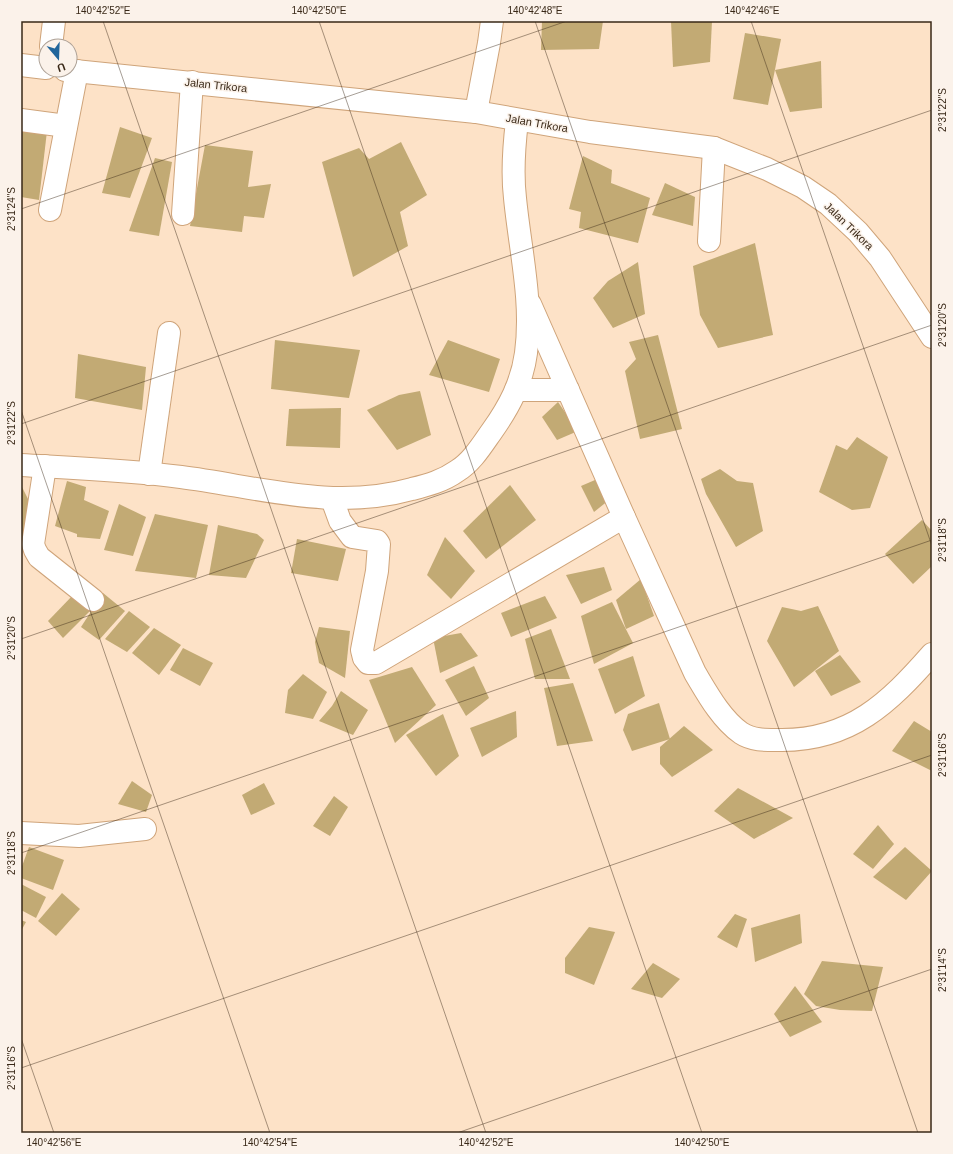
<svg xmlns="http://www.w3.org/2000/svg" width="953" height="1154" viewBox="0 0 953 1154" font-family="Helvetica,sans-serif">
	<rect width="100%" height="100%" fill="#fde2c7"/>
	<g fill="#c2aa74">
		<polygon points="542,21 603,21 599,49 541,50"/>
		<polygon points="671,21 712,21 710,62 673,67"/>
		<polygon points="745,33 781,39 768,105 733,99"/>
		<polygon points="821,61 822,108 790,112 775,70"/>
		<polygon points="21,126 47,131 39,200 21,197"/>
		<polygon points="120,127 152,138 130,198 102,193"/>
		<polygon points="401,142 427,195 400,212 408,246 353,277 322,162 359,148 369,159"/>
		<polygon points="205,145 253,151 248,187 271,184 264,218 244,216 242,232 190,226"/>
		<polygon points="583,156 612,170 611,183 650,198 638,243 579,228 581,212 569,209"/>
		<polygon points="155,158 172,162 159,236 129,231"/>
		<polygon points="665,183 695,197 693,226 652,215"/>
		<polygon points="755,243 773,335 718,348 700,315 693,266"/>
		<polygon points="638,262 645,314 613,328 593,298 608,281"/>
		<polygon points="658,335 682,429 640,439 625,371 636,359 629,342"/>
		<polygon points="275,340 360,350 349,398 271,389"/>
		<polygon points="448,340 500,359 489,392 429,375"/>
		<polygon points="78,354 146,367 142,410 75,398"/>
		<polygon points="420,391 431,435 397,450 367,410 399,395"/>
		<polygon points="558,402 578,431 557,440 542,417"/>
		<polygon points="341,408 340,448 286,446 289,409"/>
		<polygon points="857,437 888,457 870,508 852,510 819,492 836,445 847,450"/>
		<polygon points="720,469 737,481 753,483 763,531 736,547 706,494 701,479"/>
		<polygon points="595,480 609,500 594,512 581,486"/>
		<polygon points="67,481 86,487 84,500 109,511 100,539 77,537 77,534 55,526"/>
		<polygon points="21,485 32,507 24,544 21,544"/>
		<polygon points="510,485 536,520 486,559 463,531"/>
		<polygon points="119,504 146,517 133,556 104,550"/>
		<polygon points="155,514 208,525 196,578 135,571"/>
		<polygon points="922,520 932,531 932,566 913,584 885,554"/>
		<polygon points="218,525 257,534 264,540 246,578 209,575"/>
		<polygon points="445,537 475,571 451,599 427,575"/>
		<polygon points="297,539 346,549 338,581 291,573"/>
		<polygon points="604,567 612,590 581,604 566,575"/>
		<polygon points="641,579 654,616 626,629 616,600"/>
		<polygon points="75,593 92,609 63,638 48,621"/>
		<polygon points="103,593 125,611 99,640 81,627"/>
		<polygon points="545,596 557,618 511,637 501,613"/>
		<polygon points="612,602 633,643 594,664 581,616"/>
		<polygon points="818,606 839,651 794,687 767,641 782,607 801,611"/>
		<polygon points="129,611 150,627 127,652 105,639"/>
		<polygon points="319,627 350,631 345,678 319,663 315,642"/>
		<polygon points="154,628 181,645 159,675 132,653"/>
		<polygon points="551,629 570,679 535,679 525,639"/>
		<polygon points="461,633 478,656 440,673 433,638"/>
		<polygon points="183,648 213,663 200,686 170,670"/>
		<polygon points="840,655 861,682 831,696 815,671"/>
		<polygon points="633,656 645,696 615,714 598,669"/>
		<polygon points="474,666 489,698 466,716 445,680"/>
		<polygon points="412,667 436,705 395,743 369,680"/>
		<polygon points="303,674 327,692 313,719 285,713 288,690"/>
		<polygon points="573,683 593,741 557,746 544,688"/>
		<polygon points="341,691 368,710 353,735 319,721 332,706"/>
		<polygon points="659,703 670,739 632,751 623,730 628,714"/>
		<polygon points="516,711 517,737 482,757 470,728"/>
		<polygon points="443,714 459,756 436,776 406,735"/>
		<polygon points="914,721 932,732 932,771 892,751"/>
		<polygon points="684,726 713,750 672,777 660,764 660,747"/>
		<polygon points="132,781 152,795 146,812 118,804"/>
		<polygon points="264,783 275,804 251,815 242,795"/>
		<polygon points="738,788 793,818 754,839 714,811"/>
		<polygon points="334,796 348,807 330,836 313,826"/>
		<polygon points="878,825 894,844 873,869 853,854"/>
		<polygon points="29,847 64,860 53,890 21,878 21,869"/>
		<polygon points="905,847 932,871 906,900 873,877"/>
		<polygon points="21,884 46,897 36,918 21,910"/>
		<polygon points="62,893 80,909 56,936 38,921"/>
		<polygon points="735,914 747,919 737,948 717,937"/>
		<polygon points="800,914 802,943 755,962 751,928"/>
		<polygon points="21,920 26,922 21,931"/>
		<polygon points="589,927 615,932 594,985 565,973 565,958"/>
		<polygon points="822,961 883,967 872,1011 840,1010 816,1006 804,994"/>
		<polygon points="653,963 680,979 662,998 631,989"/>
		<polygon points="795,986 822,1022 790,1037 774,1014"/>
	</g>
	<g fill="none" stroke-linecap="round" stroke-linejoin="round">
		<g stroke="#cfa47a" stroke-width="24">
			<g id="street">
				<polyline points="51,46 54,21"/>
				<polyline points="476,112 489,43 492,21"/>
				<polyline points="21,120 66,126"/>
				<polyline points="50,210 77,71"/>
				<polyline points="183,214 192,82"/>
				<polyline points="709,241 714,148"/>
				<path d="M530,304L624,517L695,673C707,693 721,719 741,733C753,741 768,740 782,740C851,740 889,703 932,654"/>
				<polyline points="516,390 568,390"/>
				<path d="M21,465C74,468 128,470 181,477C259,487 333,511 412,489C428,485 443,481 457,471C472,462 482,445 492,431C509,407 522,383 526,353C533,301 520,250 515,198C512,173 514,146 517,121"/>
				<polyline points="45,466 33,544 35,550 39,557 93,600"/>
				<polyline points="149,474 169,333"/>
				<polyline points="332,499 340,521 352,537 377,541 379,544 377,571 362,650 364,658 368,663 376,663 624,517"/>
				<polyline points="21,833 79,836 145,829"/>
			</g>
		</g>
		<g stroke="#cfa47a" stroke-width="24">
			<g id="secondary">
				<polyline points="21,65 46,68"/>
				<polyline points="65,70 476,112 590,132 714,148 767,169 803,187 828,204 858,232 880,258 932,337"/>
			</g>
		</g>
		<use href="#street" stroke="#fff" stroke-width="22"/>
		<use href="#secondary" stroke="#fff" stroke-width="22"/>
	</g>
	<path fill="none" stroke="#392817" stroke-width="1" stroke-opacity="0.45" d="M103,21L486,1133M319,21L702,1133M535,21L918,1133M751,21L932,546M21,209L567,21M21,410L270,1133M21,424L932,110M21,639L932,325M21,853L932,540M21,1038L54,1133M21,1068L932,755M457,1133L932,969"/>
	<g text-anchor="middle" stroke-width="3" stroke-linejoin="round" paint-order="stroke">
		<g font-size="11" fill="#392817" stroke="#fbf2ea">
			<text transform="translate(216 85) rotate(6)" y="4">Jalan Trikora</text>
			<text transform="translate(537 123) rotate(10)" y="4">Jalan Trikora</text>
			<text transform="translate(849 226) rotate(44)" y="4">Jalan Trikora</text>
		</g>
	</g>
	<rect width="953" height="1154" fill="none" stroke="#fbf2ea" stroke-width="44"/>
	<g transform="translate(58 58) rotate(161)"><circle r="19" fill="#fbf2ea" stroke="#ada196"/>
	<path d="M0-3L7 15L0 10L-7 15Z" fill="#22669b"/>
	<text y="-6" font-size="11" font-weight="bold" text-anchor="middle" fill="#392817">U</text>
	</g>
	<rect x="22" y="22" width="909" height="1110" fill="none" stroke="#392817" stroke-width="1.5"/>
	<g font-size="10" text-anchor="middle" fill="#392817">
		<text x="103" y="14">140°42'52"E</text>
		<text x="319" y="14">140°42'50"E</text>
		<text x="535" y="14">140°42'48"E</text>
		<text x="752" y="14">140°42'46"E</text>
		<text transform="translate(942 110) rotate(-90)" y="4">2°31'22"S</text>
		<text transform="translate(11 209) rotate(-90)" y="4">2°31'24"S</text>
		<text transform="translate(942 325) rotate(-90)" y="4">2°31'20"S</text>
		<text transform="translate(11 423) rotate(-90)" y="4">2°31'22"S</text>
		<text transform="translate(942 540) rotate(-90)" y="4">2°31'18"S</text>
		<text transform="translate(11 638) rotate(-90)" y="4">2°31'20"S</text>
		<text transform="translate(942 755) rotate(-90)" y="4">2°31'16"S</text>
		<text transform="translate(11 853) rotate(-90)" y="4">2°31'18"S</text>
		<text transform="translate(942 970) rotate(-90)" y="4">2°31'14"S</text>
		<text transform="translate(11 1068) rotate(-90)" y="4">2°31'16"S</text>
		<text x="54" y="1146">140°42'56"E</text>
		<text x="270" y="1146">140°42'54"E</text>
		<text x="486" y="1146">140°42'52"E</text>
		<text x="702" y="1146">140°42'50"E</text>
	</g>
</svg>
